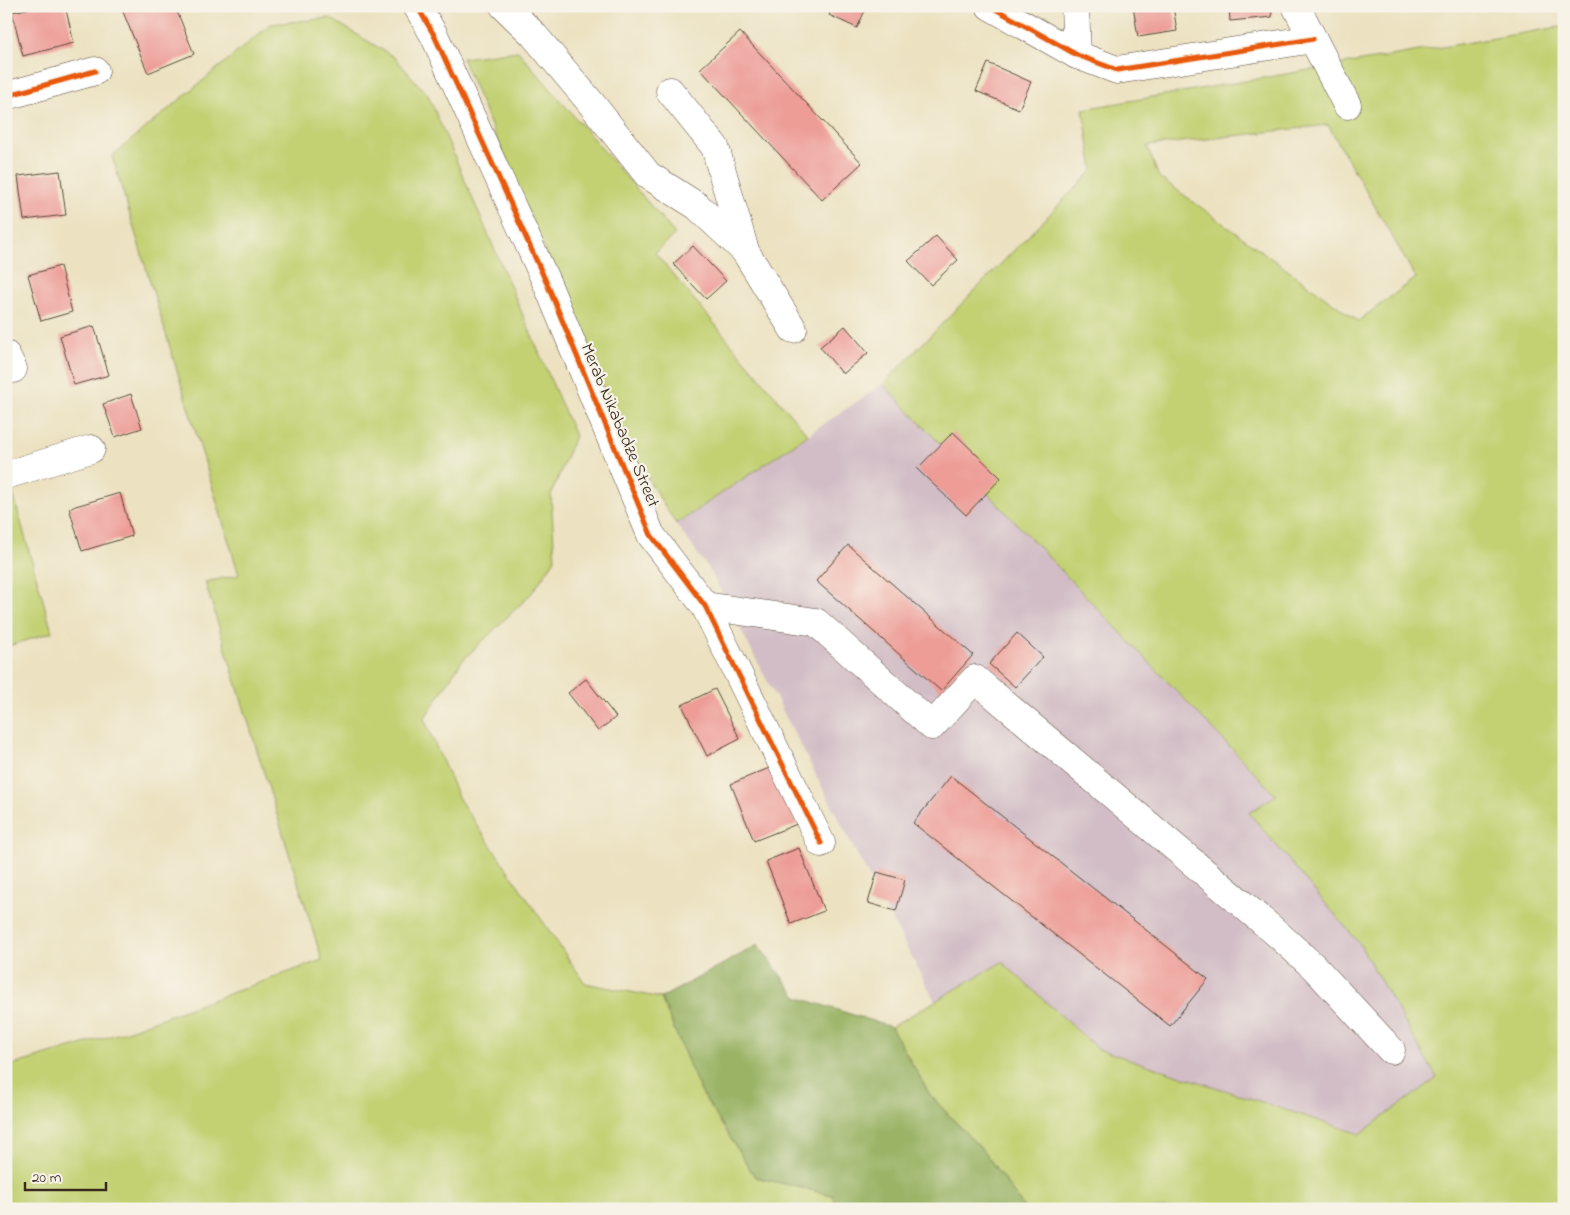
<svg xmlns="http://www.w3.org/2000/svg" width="1570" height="1215" viewBox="0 0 1570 1215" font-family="'Indie Flower',sans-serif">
	<rect width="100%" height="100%" fill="#f7f3e8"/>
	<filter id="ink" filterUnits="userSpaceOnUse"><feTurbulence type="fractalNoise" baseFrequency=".02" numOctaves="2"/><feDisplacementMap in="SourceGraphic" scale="10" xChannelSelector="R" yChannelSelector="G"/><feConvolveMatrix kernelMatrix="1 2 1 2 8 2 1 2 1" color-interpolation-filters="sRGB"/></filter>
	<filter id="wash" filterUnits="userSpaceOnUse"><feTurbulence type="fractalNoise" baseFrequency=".0096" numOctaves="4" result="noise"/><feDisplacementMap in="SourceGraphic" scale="20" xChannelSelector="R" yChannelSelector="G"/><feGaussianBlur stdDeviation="1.12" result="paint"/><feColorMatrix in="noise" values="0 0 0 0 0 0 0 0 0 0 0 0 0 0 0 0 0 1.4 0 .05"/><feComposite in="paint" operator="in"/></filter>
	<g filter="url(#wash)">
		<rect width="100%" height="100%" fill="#ece2c1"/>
		<polygon fill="#d2bdc6" points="883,384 1276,796 1249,813 1359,943 1438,1078 1360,1134 1098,1049 1002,963 935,1001 849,839 711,572 676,524"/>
		<g fill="#c3d173" stroke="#7f7e48" fill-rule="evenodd">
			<polygon points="330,18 394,57 428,95 575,436 551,495 555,560 531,594 462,661 424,719 459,799 585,983 661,998 700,1090 755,1177 832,1195 838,1209 6,1209 6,1067 124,1032 322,960 205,582 239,575 112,156 271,24"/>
			<path d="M1564,26V1209H1025L985,1153L930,1095L891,1027L1002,962L1098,1049L1360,1134L1437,1078L1359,943L1249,813L1276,795L883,384L1093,170L1083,109ZM1328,125L1416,278L1358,321L1159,177L1147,146Z"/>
			<polygon points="518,51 675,234 655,253 808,435 676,524 632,453 462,58"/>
			<polygon points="9,480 52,632 6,647 6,481"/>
		</g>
		<polygon fill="#9ab365" stroke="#6a6e42" points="758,945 797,997 891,1027 930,1095 985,1153 1025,1209 838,1209 832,1195 755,1177 700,1090 661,998"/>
		<g id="blocks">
			<g fill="#ed9c96">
				<polygon points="27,6 65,6 74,43 23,56 12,12 27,9"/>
				<polygon points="175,6 194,54 148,73 121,7"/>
				<polygon points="833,6 867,6 857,28 829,15"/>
				<polygon points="1133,6 1173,6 1177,31 1138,37"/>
				<polygon points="1229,6 1271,6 1272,17 1230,21"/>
				<polygon points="740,32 862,163 822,200 700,69"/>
				<polygon points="988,63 1031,82 1019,109 976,91"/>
				<polygon points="60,171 66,215 24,220 18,176"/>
				<polygon points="936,236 958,260 931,285 908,261"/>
				<polygon points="693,246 726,281 706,299 673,264"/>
				<polygon points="60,266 72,312 41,321 28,275"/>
				<polygon points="94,326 109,375 74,385 60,336"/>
				<polygon points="845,326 868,353 843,374 820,347"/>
				<polygon points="131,394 142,428 115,437 103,404"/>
				<polygon points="953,432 1001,478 966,515 917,469"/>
				<polygon points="120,493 132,536 82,551 69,508"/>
				<polygon points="848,545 973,655 941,691 816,581"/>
				<polygon points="1017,633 1043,657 1015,687 989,664"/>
				<polygon points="586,679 616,717 598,731 568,693"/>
				<polygon points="715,689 740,739 707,756 682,705"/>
				<polygon points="774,766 797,824 754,841 731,784"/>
				<polygon points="951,776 1208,979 1170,1026 913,823"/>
				<polygon points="799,848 824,911 791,924 766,861"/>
				<polygon points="877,872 905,880 896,911 868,903"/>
			</g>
		</g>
	</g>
	<g filter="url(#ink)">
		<use href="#blocks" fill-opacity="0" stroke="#564636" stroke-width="1"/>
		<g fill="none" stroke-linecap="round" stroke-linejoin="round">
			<g stroke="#564636" stroke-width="29">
				<g id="minor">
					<polyline points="417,6 434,35 548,286 651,535 705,606 821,843"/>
					<polyline points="504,6 533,34 591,103 648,175 697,206 745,251"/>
					<polyline points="990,6 1077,55 1117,70 1313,39"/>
					<polyline points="1075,6 1077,55"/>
					<polyline points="1296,6 1347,105"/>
					<polyline points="670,91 715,147 745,251 793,329"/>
					<polyline points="6,96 95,71"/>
					<polyline points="6,355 13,369"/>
					<polyline points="6,475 91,449"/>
					<polyline points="705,606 816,622 932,726 975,679 1273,930 1314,967 1391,1050"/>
				</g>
			</g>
			<use href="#minor" stroke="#fff" stroke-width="28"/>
			<g stroke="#f7f3e8" stroke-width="8">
				<g id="cycleway">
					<polyline points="417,6 434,35 548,286 651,535 705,606 821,843"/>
					<polyline points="990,6 1077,55 1117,70 1313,39"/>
					<polyline points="6,96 95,71"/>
				</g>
			</g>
			<use href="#cycleway" stroke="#e8590c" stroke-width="5"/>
		</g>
	</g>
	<g text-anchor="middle" stroke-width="4.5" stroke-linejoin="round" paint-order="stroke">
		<g font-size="18" fill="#3b2a1e" stroke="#f7f3e8">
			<text transform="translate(621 425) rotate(67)" y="6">Merab Nikabadze Street</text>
		</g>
	</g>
	<rect width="1570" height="1215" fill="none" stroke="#f7f3e8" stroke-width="25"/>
	<path d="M25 1182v8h81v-8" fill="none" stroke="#3b2a1e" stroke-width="2.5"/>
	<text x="32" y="1182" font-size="15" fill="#3b2a1e" stroke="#f7f3e8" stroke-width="4" paint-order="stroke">20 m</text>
</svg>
